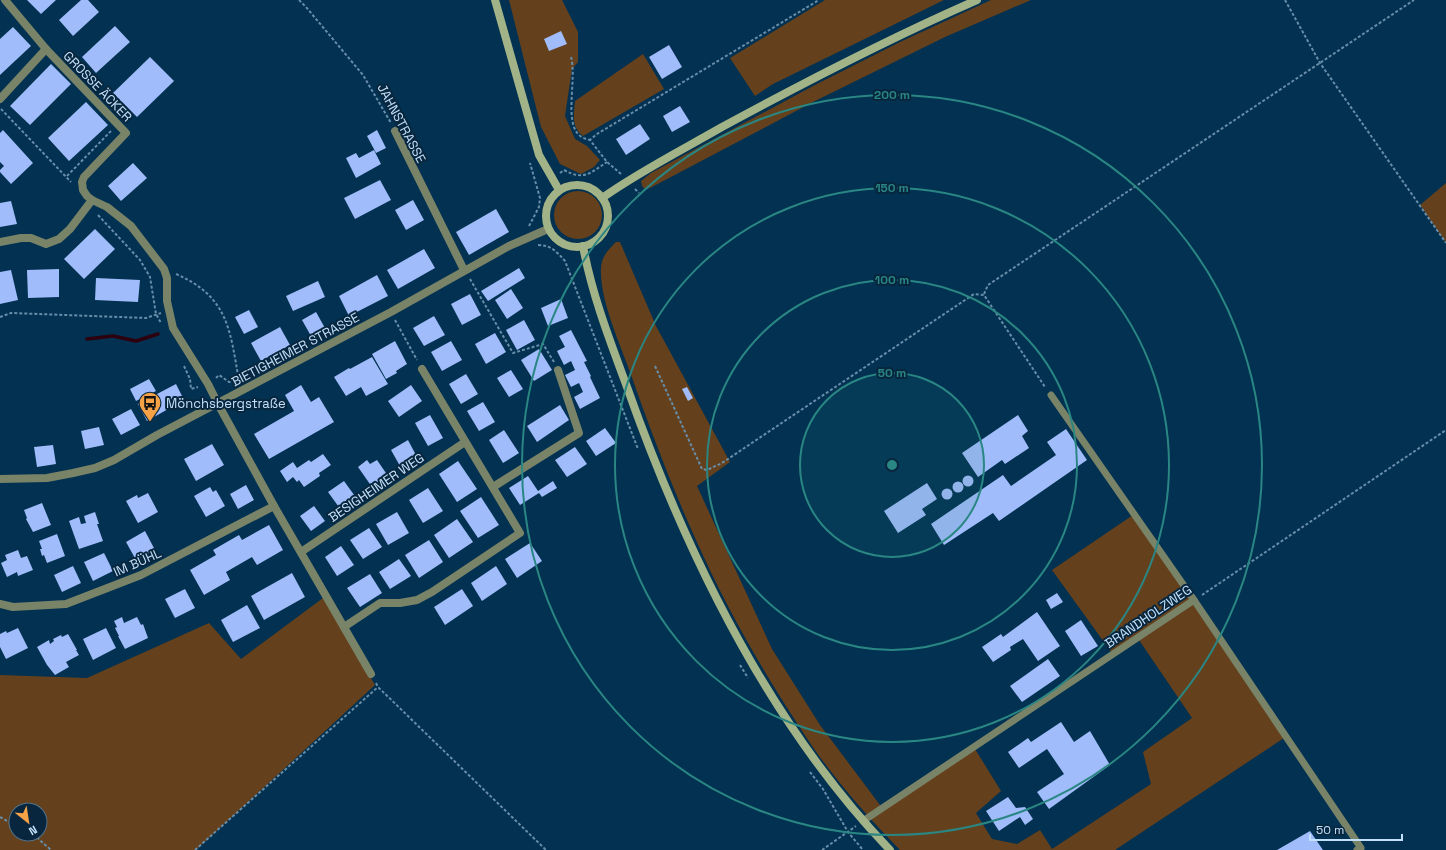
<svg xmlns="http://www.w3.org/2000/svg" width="1446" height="850" viewBox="0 0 1446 850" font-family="'Space Grotesk',sans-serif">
	<rect width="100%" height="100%" fill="#023151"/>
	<g fill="#64411c" fill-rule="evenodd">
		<polygon points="509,0 562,0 578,32 578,62 572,69 565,116 575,139 587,146 600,160 594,167 581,174 560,164 541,127"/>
		<polygon points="825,0 944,0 773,84 755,96 730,58"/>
		<polygon points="991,0 1031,0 945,37 815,101 650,188 645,189 642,186 641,181 651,173 813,86 900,42"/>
		<path d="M643,54L664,89L583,136C571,127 574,114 575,101Z"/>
		<polygon points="1446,183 1446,243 1420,205"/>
		<circle cx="578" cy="215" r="24"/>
		<path d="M616,242H620L656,326L730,462L697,486L772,649L820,725L883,809L975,749L1001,791L976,813L992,839L1017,844L1040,830L1052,849L1151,784L1143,752L1192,718L1139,640L1114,656L1052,570L1133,515L1284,738L1115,850H900C863,812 827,771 799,726C760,667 725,605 696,540C671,485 650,429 630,372C620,344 602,304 601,275C600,259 605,253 616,242Z"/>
		<path d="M323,598L375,685L196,850H0V675L87,678L209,623L241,659ZM16,810H40V834H16Z"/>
	</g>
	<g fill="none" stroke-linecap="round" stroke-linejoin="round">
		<polyline stroke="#2c000f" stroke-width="3.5" points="87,339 113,336 136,341 158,334"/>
	</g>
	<g fill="#a0bcfa">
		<polygon points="27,0 56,0 41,14"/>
		<polygon points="81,0 88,0 99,12 73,36 59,20"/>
		<polygon points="115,26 130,42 96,73 82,57"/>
		<polygon points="13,27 31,46 0,75 0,39"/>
		<polygon points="561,31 567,44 549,51 544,39"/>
		<polygon points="669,45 682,67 662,79 649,57"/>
		<polygon points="150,57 174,81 137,117 113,93"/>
		<polygon points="51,64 71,84 30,125 10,106"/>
		<polygon points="86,102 108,125 69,161 48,138"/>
		<polygon points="680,106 690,122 672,132 663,116"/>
		<polygon points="640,124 650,139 626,155 616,139"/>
		<polygon points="3,130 33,163 11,184 0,172 0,170 4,166 0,162 0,133"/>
		<polygon points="377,130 386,148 376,153 367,136"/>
		<polygon points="374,150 381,164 356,178 346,158 356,153 359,158"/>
		<polygon points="133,163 147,178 121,201 108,186"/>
		<polygon points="380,180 391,200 355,219 344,198"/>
		<polygon points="413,200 424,220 406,230 395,210"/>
		<polygon points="11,201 17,224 0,227 0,203"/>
		<polygon points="496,209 509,232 469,255 456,232"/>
		<polygon points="95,229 115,249 84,279 64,259"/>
		<polygon points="424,249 435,268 398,289 387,270"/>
		<polygon points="519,268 525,278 488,301 481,291"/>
		<polygon points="59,269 59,297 28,298 27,270"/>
		<polygon points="11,270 18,300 0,304 0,272"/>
		<polygon points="377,275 388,296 349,316 339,296"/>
		<polygon points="96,278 140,280 138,302 95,300"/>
		<polygon points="318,281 325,297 293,311 286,296"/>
		<polygon points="511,289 523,308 507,319 495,300"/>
		<polygon points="470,294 481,315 462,325 451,304"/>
		<polygon points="561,299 568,318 548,326 541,308"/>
		<polygon points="249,310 258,327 244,334 235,317"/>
		<polygon points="316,312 325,328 311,336 302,320"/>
		<polygon points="434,316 445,335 424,346 413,328"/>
		<polygon points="524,320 535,340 517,350 506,330"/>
		<polygon points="280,327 290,345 261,361 251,343"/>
		<polygon points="571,330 587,361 584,362 591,376 590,377 600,398 580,409 574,397 583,392 579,383 571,387 565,375 575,370 571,361 564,365 557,351 565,347 559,336"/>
		<polygon points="495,333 506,352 486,364 475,344"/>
		<polygon points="395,341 407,364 396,371 397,373 386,379 372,354"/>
		<polygon points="451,341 462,360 442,371 431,352"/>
		<polygon points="539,349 552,370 534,381 521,360"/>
		<polygon points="372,357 388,384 366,396 361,387 346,396 334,377 349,368 350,369"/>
		<polygon points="511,370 523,389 509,397 497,378"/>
		<polygon points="466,374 478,394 461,404 449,384"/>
		<polygon points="149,379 156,391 136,401 130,389"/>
		<polygon points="176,384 184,400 147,421 138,404"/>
		<polygon points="301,385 311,402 319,397 334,422 269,459 254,434 294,411 285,395"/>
		<polygon points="411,385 422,401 399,417 388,401"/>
		<polygon points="687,387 693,398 688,401 682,389"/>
		<polygon points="483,402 495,422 479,431 467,411"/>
		<polygon points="560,405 569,420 537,442 527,426"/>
		<polygon points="131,409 140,425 121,435 112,419"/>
		<polygon points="430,415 443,438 428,446 415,423"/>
		<polygon points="1018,415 1028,431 1022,436 1029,448 1005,464 1002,460 978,477 962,453"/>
		<polygon points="99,427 104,445 85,449 81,431"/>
		<polygon points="605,428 616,443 596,456 586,441"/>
		<polygon points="1066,429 1087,460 999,521 993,513 944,545 931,524 1003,475 1011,486 1056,455 1047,442"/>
		<polygon points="504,430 519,453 503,463 489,440"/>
		<polygon points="408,440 417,457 400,466 391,450"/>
		<polygon points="212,444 224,465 196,481 184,459"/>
		<polygon points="53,445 56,464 37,467 34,447"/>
		<polygon points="575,447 587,464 567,477 555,460"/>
		<polygon points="323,454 331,465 319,473 320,476 304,487 299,480 297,482 293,477 287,482 280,471 293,462 297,468 309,460 311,462"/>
		<polygon points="367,460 370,464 377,460 388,476 372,487 358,467"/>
		<polygon points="458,461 477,489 457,502 439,474"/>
		<circle cx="968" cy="481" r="5.5"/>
		<polygon points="528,476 538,491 553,481 557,488 542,497 539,493 520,505 509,488"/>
		<polygon points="344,481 357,499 341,510 328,492"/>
		<circle cx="958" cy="487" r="5.5"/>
		<polygon points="927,483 937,499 922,509 926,515 898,533 884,511"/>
		<polygon points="246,485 254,500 238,509 230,494"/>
		<polygon points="210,487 213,492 216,490 225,506 206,517 194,496"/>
		<polygon points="428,488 443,511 423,523 409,500"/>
		<circle cx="947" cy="494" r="5.5"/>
		<polygon points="148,493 158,512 138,523 126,501 137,495 138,498"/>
		<polygon points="481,497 499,525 478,538 460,511"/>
		<polygon points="42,503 51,525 33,532 26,519 27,518 24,510"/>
		<polygon points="314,506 325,521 311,531 300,516"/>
		<polygon points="95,512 99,524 97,524 103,541 79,549 69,521 79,517 81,524 86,523 84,516"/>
		<polygon points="397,512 409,533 388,545 376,524"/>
		<polygon points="457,519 473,542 449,558 434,535"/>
		<polygon points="269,525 283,550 257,565 252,557 226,572 230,580 204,595 190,570 216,555 213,550 239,535 242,540"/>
		<polygon points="369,528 382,547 363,559 350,540"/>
		<polygon points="145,531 155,550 136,560 126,542"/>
		<polygon points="57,534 65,556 47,563 44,555 42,556 40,549 42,549 39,541"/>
		<polygon points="429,540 443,562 419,578 405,555"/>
		<polygon points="530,543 542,561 517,578 505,559"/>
		<polygon points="341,546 354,565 337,576 325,557"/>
		<polygon points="18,550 21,558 27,556 33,570 18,576 17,572 7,577 1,563 7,560 5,555"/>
		<polygon points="104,553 113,571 93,581 84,562"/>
		<polygon points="399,559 411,576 390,589 379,572"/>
		<polygon points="73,566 81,583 62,592 54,575"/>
		<polygon points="496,566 507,584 482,601 471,583"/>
		<polygon points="292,573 305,597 264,620 251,596"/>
		<polygon points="370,574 382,593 360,607 347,588"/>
		<polygon points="185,589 195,608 175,618 165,599"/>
		<polygon points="462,589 473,606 445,625 434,607"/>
		<polygon points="1057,593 1063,602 1051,609 1046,600"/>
		<polygon points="247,605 260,628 233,642 221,620"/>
		<polygon points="1037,612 1060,646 1038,661 1023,639 1010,647 1011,650 993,662 982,647 1001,634 1003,637"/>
		<polygon points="122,617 124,623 137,617 141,625 143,624 148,638 125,649 118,636 119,636 115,628 117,627 114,621"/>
		<polygon points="1081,620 1098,646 1081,656 1065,631"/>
		<polygon points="18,628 28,648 6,659 0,647 0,634 6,631 7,633"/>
		<polygon points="106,628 116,648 93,660 83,639"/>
		<polygon points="68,634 77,650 76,650 79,655 66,662 69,667 55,675 47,665 37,647 49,640 50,644 54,641 53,639 61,635 62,637"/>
		<polygon points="1048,659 1060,676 1022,702 1010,686"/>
		<polygon points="1061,722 1074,742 1090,731 1110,765 1049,809 1037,792 1064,774 1047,749 1019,768 1008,752 1028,738 1031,742"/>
		<polygon points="1008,797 1016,808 1025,807 1033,819 1025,825 1020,817 999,831 986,811"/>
		<polygon points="1310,831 1323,850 1277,850"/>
	</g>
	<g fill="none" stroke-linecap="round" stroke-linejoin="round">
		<g stroke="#678da9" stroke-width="2" stroke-dasharray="3 2" stroke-linecap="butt">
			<polyline points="299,0 306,7 363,75 391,123"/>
			<polyline points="1285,0 1320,63 1446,243"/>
			<path d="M571,57C577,79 564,121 579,135C582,138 586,139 590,140"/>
			<polyline points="1,109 71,182"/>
			<path d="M560,173L564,170C584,181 590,173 607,162"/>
			<polyline points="621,174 607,162 590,140 597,134 819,0"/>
			<polyline points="67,176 111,131"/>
			<polyline points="635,189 639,193"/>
			<polyline points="98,215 140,260 150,277 156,314 161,323"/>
			<polyline points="529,226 539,207 540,198 530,163"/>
			<path d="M538,245C551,245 557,252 565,261L638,449"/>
			<path d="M176,274C229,297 230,331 239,381"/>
			<polyline points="470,279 513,353 543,344 554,362"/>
			<polyline points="984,294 988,285 1414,0"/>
			<polyline points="0,317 11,313 146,318 161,313"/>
			<polyline points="395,320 417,360"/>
			<polyline points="184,366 190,379 191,389 198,387"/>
			<polyline points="655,366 702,469 707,470 722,463 974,294 984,295 1045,387"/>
			<polyline points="216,378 219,375 229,382 234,382"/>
			<polyline points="1202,595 1446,430"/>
			<polyline points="740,665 748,678"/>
			<polyline points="376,683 378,687 546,850"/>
			<polyline points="810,772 823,789 848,832 863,850"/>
			<polyline points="0,817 16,826"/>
			<polyline points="33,834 51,850"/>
			<polyline points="195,850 378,687"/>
			<polyline points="822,850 856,826"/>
		</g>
		<g stroke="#788368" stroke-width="7">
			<polyline points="1051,395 1194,600 1361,848 1357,850"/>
			<polyline points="863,821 1194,600"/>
		</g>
		<g stroke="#788368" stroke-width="8">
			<polyline points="5,0 46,49 126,133 84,177 82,182 83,190 87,196 92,200 107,207 131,226 164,269 167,278 167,301 173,328 208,384 218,404 274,506 371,674"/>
			<polyline points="0,99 46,49"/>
			<polyline points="395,131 464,270"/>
			<polyline points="0,242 21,238 31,238 46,244 59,239 70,229 92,200"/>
			<polyline points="493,487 579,433 558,370"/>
			<polyline points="301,552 465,442"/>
			<polyline points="0,604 13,607 66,604 141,575 274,506"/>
			<polyline points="344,627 380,603 400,603 417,600 432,592 520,533 422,369"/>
		</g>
		<polyline stroke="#788368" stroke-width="8" points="0,479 47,478 73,473 95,468 114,460 157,435 391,312 509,246 548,229"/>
		<g stroke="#a2b387" stroke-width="8">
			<polyline points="495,0 539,155 559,190"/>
			<circle cx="577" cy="216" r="31"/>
			<path d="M602,198C640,171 682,150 722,127C805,82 890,38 977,0"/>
			<path d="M583,246C592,295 610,341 627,387C685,551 768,723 890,850"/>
		</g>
	</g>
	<circle cx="892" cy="465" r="92" fill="#2a8683" fill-opacity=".12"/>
	<g fill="none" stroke="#2a8683" stroke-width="2">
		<circle cx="892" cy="465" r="92"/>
		<circle cx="892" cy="465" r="185"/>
		<circle cx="892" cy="465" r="277"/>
		<circle cx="892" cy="465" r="370"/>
	</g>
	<defs>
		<g id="bus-pin" transform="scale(1.15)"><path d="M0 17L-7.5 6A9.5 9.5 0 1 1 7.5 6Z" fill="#f5a246" stroke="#08273e"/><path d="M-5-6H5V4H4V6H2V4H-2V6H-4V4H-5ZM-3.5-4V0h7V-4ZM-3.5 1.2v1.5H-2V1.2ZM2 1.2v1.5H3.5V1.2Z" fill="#111"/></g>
	</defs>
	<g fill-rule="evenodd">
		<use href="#bus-pin" x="150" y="403"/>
	</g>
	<g text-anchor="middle" stroke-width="4" stroke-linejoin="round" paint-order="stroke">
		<g font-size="13" fill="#c3e0fa" stroke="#08273e">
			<text transform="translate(98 86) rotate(46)" y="5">GROSSE ÄCKER</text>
			<text transform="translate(402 123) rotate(62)" y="5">JAHNSTRASSE</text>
			<text transform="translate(295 349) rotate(-28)" y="5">BIETIGHEIMER STRASSE</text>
			<text transform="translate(376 487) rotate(-34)" y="5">BESIGHEIMER WEG</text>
			<text transform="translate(137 562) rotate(-24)" y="5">IM BÜHL</text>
			<text transform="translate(1148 616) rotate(-34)" y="5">BRANDHOLZWEG</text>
		</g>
		<g font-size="13" fill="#c3e0fa" stroke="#08273e" text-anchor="start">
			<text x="166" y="408">Mönchsbergstraße</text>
		</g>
	</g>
	<circle cx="892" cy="465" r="6" fill="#2a8683" stroke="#08273e" stroke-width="2"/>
	<g font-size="12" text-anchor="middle" font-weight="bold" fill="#2a8683" stroke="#08273e" stroke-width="4" stroke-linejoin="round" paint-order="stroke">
		<text x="892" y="99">200 m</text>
		<text x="892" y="192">150 m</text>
		<text x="892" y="284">100 m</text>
		<text x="892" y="377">50 m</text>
	</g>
	<g transform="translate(28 822) rotate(150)"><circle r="19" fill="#08273e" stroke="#537189"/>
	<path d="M0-3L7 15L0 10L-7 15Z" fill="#f5a246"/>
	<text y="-6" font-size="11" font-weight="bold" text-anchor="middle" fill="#c3e0fa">N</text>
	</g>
	<path d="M1310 834v6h92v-6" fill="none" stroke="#c3e0fa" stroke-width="2"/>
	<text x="1316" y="834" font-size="12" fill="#c3e0fa" stroke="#08273e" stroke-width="3" paint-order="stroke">50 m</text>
</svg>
